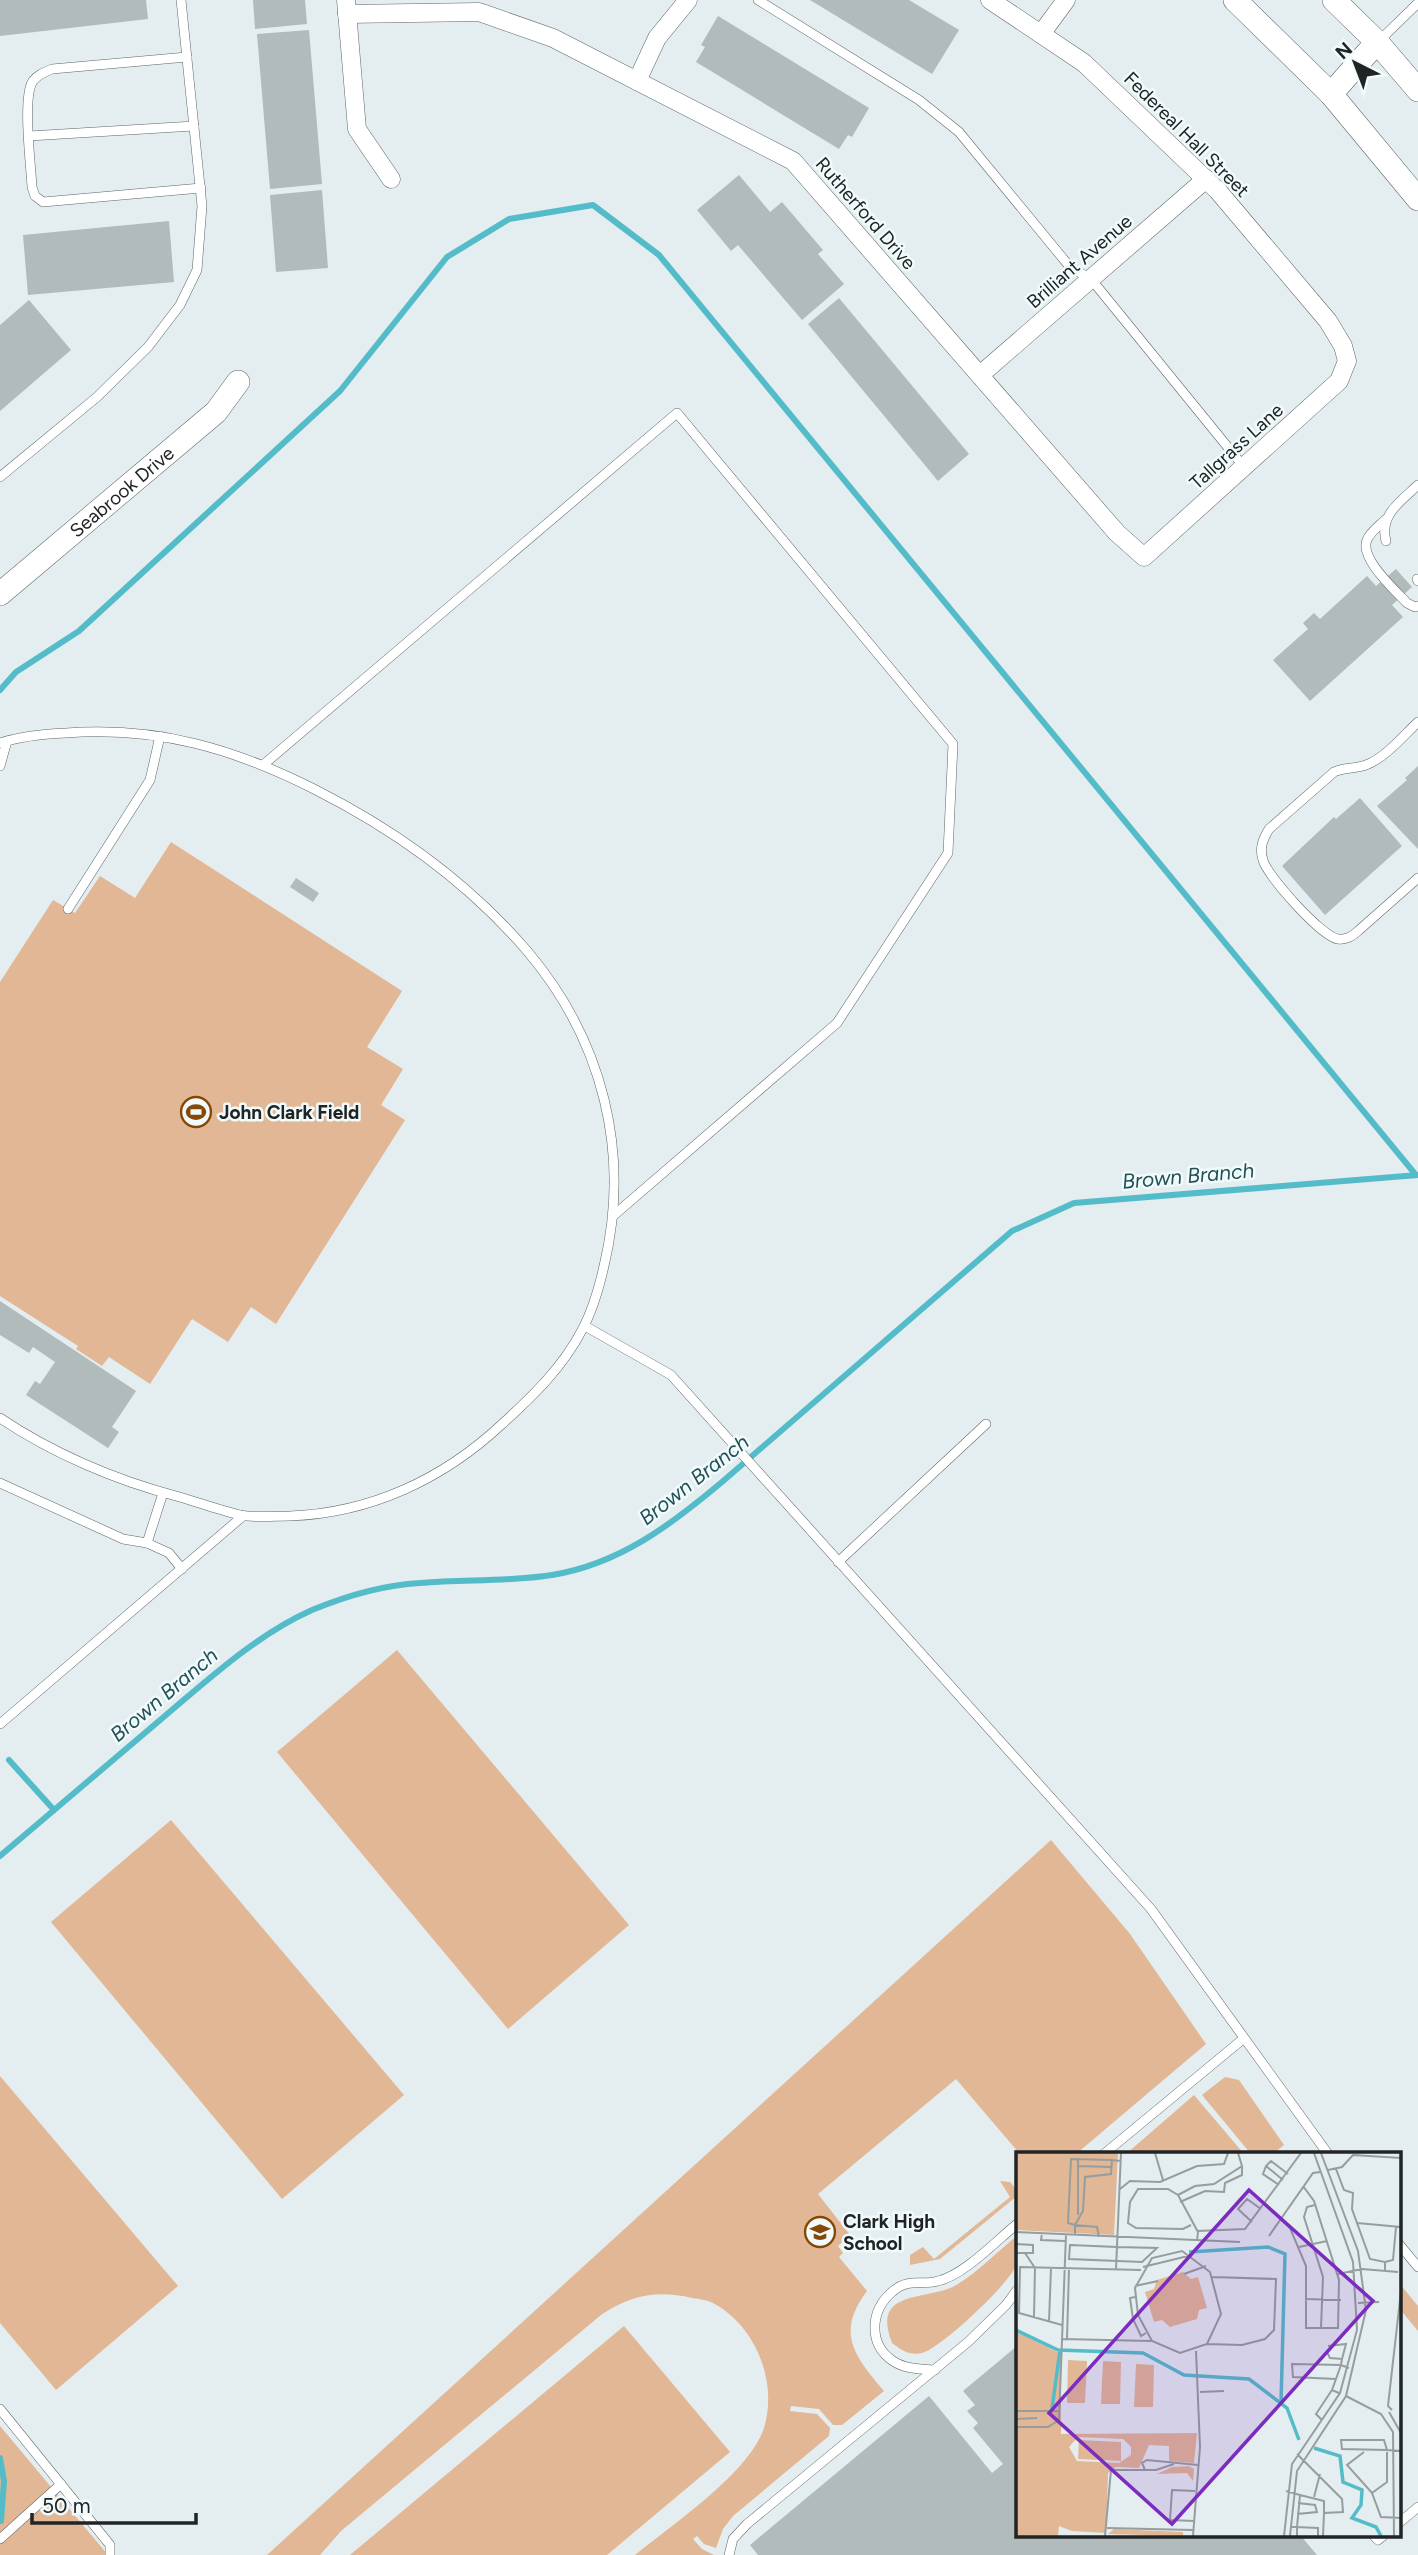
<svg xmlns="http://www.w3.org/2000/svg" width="1418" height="2555" viewBox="0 0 1418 2555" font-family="Figtree,sans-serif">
	<rect width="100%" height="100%" fill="#e4edef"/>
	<g fill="#e2b795">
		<polygon points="171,842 402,991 367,1047 403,1069 381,1105 405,1120 276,1324 251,1307 228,1342 192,1319 150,1384 109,1357 102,1366 76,1349 78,1346 0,1296 0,982 53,900 75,913 100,876 135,898"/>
		<polygon points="397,1650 629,1925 508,2029 277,1752"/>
		<polygon points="171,1820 404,2095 282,2199 51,1922"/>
		<path d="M1051,1840L1130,1934L1206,2044L1076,2154L1071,2151L1066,2154H1020L956,2079L818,2194L850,2235L838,2246L843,2253L839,2257L867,2291C835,2333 855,2357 884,2391L842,2425H833L819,2409L791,2406L790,2411L817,2414L830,2428L829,2436L733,2516L723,2529L716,2548L704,2544L697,2536L693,2539L702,2549L714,2555H635C672,2525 750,2472 764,2428C778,2382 756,2326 713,2303C707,2300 699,2299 692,2298C657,2290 631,2295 601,2315L341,2531L320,2555H267Z"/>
		<polygon points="0,2076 178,2286 56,2390 0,2323"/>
		<polygon points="1225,2077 1239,2080 1284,2145 1273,2154 1251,2154 1202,2095"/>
		<polygon points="1194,2095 1244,2154 1225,2154 1222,2152 1219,2154 1126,2154"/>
		<polygon points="1000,2181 1010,2182 1017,2190 1017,2196 940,2259 910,2265 910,2255 923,2247 934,2259 1010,2197"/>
		<path d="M1017,2236C1017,2244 1019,2255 1017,2263C1013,2281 940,2349 922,2353C910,2356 901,2350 892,2343C870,2287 930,2302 958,2284C979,2271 998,2251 1017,2236Z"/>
		<polygon points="1399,2283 1418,2306 1418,2331 1399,2308"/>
		<polygon points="624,2326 730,2452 607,2555 350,2555"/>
		<polygon points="0,2426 108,2555 0,2555"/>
	</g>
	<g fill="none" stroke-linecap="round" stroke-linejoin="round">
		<g stroke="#54bcc9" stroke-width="6">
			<polyline points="0,690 16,672 79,631 340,391 447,257 509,219 593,205 659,255 1416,1175"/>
			<polyline points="9,1760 54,1810"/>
			<path d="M0,1856C55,1809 111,1762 166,1715C211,1677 258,1634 312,1610C346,1596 384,1585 420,1583C464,1579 508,1582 552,1575C620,1564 672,1524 722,1482L1012,1231L1074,1203L1418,1175"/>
			<polyline points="0,2458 4,2481 1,2521"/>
		</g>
	</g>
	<g fill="#b2bbbc">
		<polygon points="0,0 146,0 148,19 0,36"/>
		<polygon points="253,0 305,0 307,24 255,29"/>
		<polygon points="810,0 909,0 959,30 932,74"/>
		<polygon points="718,16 869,108 852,137 848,135 839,149 696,62 705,47 701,45"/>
		<polygon points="309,30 322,184 270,189 257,34"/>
		<polygon points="739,175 770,212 782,202 823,250 818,254 844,284 802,320 738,245 731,251 697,210"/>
		<polygon points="322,190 328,268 276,272 270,195"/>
		<polygon points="169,221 174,282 28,295 23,235"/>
		<polygon points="839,298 969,454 938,481 808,324"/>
		<polygon points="29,300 71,350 0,411 0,325"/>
		<polygon points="1396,569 1412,587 1392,605 1403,617 1310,701 1273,660 1308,629 1303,623 1314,613 1320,619 1367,576 1376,586"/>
		<polygon points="1418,766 1418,849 1377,806 1407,780 1405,778"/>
		<polygon points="1360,798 1402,846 1325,915 1282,866 1334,817 1336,819"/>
		<polygon points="296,878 319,893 313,902 290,887"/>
		<polygon points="0,1301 136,1391 112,1427 119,1432 108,1448 26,1395 35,1381 40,1384 55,1362 33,1347 29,1353 0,1335"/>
		<polygon points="1017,2346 1017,2536 1301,2536 1317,2555 758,2555 750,2545 929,2396 992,2473 1003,2464 973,2428 978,2423 967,2411 975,2405 963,2391"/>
	</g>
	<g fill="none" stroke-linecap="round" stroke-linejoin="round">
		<g stroke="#5e6667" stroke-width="10">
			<g id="service">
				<polyline points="758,0 919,100 959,132 1070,267 1091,279 1244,467"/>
				<polyline points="1379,41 1418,3"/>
				<path d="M187,57L52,69C45,72 37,75 33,81C22,96 31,166 32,187L35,196L43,202L201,188"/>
				<polyline points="29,136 194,126"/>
				<polyline points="0,477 97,397 148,347 180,305 197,270 202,206 181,0"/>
				<path d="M1385,520C1379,526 1370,532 1367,540C1359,558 1395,590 1407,603L1415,607L1418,606"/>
				<path d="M1386,541C1379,515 1401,501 1418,485"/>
				<polyline points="1417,579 1418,581"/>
				<path d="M1418,722C1403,736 1385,758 1366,765C1355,769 1345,767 1334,772L1269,829C1263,839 1259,848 1263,860C1267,876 1322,937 1338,939C1347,940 1352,936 1358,931L1418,878"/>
				<path d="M0,743C21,736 44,734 66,733C158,726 235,749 316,790C395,830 470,884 528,952C603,1041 631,1153 604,1266C599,1288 593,1310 582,1330C563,1367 532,1397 501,1425C443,1479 371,1513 290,1516C274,1516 256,1518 240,1515C219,1510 197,1502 176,1496C115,1480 52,1453 0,1418"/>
				<polyline points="263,765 677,413 953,744 948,853 837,1023 613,1216"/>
				<polyline points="0,766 7,741"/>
				<polyline points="68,909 150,780 160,736"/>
				<polyline points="585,1326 671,1375 1151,1909 1328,2154"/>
				<polyline points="0,1483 123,1539 147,1543 163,1493"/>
				<polyline points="147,1543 169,1553 182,1569"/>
				<polyline points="838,1562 986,1424"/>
				<polyline points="0,1724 243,1516"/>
				<polyline points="1104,2154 1243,2039"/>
				<polyline points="1399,2244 1418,2267"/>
				<path d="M935,2370C920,2369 905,2369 893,2361C868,2344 870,2311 892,2292C908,2277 922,2286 938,2281C964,2275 996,2241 1017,2224"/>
				<polyline points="0,2409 110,2545 110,2555"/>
				<polyline points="1399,2523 1418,2507"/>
				<polyline points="1374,2536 1378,2540 1383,2536"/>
				<polyline points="0,2539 61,2484"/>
				<polyline points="729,2555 733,2539 747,2524 968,2342 1006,2305 1017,2290"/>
			</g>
		</g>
		<g stroke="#5e6667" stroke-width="19">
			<g id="minor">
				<polyline points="346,0 357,129 391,179"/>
				<polyline points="347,14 479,12 553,38 793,161 1117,533 1144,557 1339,381 1347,361 1343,346 1328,321 1218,191 1084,63 990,0"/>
				<polyline points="1041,34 1066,0"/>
				<polyline points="637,81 657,38 688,0"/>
				<polyline points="980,375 1206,179"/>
			</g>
		</g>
		<g stroke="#5e6667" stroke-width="24">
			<g id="tertiary">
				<polyline points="1235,0 1331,94 1418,199"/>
				<polyline points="1334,0 1377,42 1418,90"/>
				<polyline points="1331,94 1377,42"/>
				<path id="s1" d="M0,594L216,412L238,382"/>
			</g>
		</g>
		<use href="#service" stroke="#fff" stroke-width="9"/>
		<use href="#minor" stroke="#fff" stroke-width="18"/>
		<use href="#tertiary" stroke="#fff" stroke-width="23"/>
	</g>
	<defs>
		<g id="stadium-ring" transform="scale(1.575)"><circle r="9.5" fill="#f1fbfc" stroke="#854806" stroke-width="1.5"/><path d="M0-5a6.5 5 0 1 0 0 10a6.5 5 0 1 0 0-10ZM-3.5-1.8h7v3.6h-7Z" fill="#854806"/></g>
		<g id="school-ring" transform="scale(1.575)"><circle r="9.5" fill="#f1fbfc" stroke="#854806" stroke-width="1.5"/><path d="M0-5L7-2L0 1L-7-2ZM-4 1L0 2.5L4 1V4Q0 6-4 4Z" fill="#854806"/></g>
	</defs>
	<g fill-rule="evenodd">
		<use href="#stadium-ring" x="196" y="1112"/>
		<use href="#school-ring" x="820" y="2232"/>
	</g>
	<g text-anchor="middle" stroke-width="5" stroke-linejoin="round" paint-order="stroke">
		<g font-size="19" fill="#212425" stroke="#f1fbfc">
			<text transform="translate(1187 134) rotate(45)" y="7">Federeal Hall Street</text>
			<text transform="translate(866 213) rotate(49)" y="7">Rutherford Drive</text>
			<text transform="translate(1079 261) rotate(-41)" y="7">Brilliant Avenue</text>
			<text transform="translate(1236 446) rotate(-42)" y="7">Tallgrass Lane</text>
			<text dy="7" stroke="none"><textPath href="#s1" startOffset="159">Seabrook Drive</textPath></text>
		</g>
		<g font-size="19" font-weight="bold" fill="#212425" stroke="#f1fbfc" text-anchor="start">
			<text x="219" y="1119">John Clark Field</text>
			<text x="843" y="2228">Clark High<tspan x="843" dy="22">School</tspan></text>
		</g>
		<g font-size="21" font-style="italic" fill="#235157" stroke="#f1fbfc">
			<text transform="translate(1188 1176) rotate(-5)" y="7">Brown Branch</text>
			<text transform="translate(694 1480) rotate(-38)" y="7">Brown Branch</text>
			<text transform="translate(164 1695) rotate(-40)" y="7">Brown Branch</text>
		</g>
	</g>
	<g transform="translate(1016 2152)">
		<rect width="385" height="385" fill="#e4edef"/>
		<path d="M0,1H102L98,83L0,78ZM167,120L175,127L182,125L191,156L183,158L181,167L154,175L146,168L138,170L129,140L138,137L141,128ZM0,179L45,202V282L181,281L178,311L153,309V294L133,293L123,316L100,315L92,321L90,381L56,379L43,374L42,384H0ZM62,285L107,287L115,295V303L103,311L61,309L53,295ZM52,208L71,209L69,251H51ZM87,209L105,210L104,252H85ZM120,212L138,213L137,255H118ZM63,288L105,290V309L62,307ZM173,314L178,317L177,329L171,321L141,322L156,315ZM98,377L167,380V384L92,382Z" fill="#e2b795" fill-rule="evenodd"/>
		<path fill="none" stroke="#54bcc9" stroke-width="3.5" d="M173,100L252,95L269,102L265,250M0,178L42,198L127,201L168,223L233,227L271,256L283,288M36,257L44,198M298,296L324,304L327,330L346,338L345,353L336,366L360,375L365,384"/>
		<path fill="none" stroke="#969d9e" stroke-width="2" d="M139,1L147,28M62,14L96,15M250,14L267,28M320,17L328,38L337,41L336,57L354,107L369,110V119M312,18L326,15L337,3L385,6M263,33L247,22L250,14L255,9L272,22M104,37L114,29L144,30L181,14L208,12L212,1M162,43L152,37H122L114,50L112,71L120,76L167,77L175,73M164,50L189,39L208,40L209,31L226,23V14M299,53L291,55L288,65L307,125L305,176M62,63V7M263,66L274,76L290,114V176H322L323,128L298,49L287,34M236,70L222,57L231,47L245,57M341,71L385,75M181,79L229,77L285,1M0,80L224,90M26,81L25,88L49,89M59,82V73L52,71L55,7L96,8M253,84L297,21L304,20M83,85L81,75L59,73L67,59L69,25L95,22L96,8L105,9M385,86V128M181,89L182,80L162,43L179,34L198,32L226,14L222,1M0,92L17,93V101H0M54,93L101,95L141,96L126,110L53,107ZM283,95L311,89M166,99L194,120L205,162L191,192L164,201L136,189L122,163L119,136L136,106ZM9,101L19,116L18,165M369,110L377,108L380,75M127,115L176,103M100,117L105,1M168,122L190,114M322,122L346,117L382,120M119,134L142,129M119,145L114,146L117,167L125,184L130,181M289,147L325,148M342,151L363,150M33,170L35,116M46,173L3,161L4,115L125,118M46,187L135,189M51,187L53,116M191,192L226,193L249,187L258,178L260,127L196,125M311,200L314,206L326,207L330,192L312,194M320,227L277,225L276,212L325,213L326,207M316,238L325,213L333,216M184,240L208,239M330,244L365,262L377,280L378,384M376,258L372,254L385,139M0,259H43M373,260L385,281M0,267L21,266M306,268L300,262L316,238L323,241M0,275H32L43,268L50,82M371,298L326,297L325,288H368L371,298L385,299M348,300L331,313L356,341L371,330V300M281,302L326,347L327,360L308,361L307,384M129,318L126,311L131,308L182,313M270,339L284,343L281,375H275M356,341L365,365L385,366M284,343L308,349V360M298,345L304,322M281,362L301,360L299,353L282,351M178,369L154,368L156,338L179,339M91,376L177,378M89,384L95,318H140L158,312M177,384L184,295L180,199M268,384L276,312L324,241L341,178L337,110L298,1M274,384L281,319L330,244L350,158L342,99L305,1M281,384V375L302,376V384"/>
		<path fill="#7b2cbf" fill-opacity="0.15" stroke="#7b2cbf" stroke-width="3.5" d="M233,38L357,149L156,372L33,261Z"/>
		<rect width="385" height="385" fill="none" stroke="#212425" stroke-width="3.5"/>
	</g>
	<g transform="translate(1355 63) rotate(318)" stroke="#f1fbfc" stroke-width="5" paint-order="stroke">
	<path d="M0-5L12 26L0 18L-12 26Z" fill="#212425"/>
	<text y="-10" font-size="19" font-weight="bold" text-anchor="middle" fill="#212425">N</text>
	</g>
	<path d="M32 2513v10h164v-10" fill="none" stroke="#212425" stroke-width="3.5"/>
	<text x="42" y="2513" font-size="21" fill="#212425" stroke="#f1fbfc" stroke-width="5" paint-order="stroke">50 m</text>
</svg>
